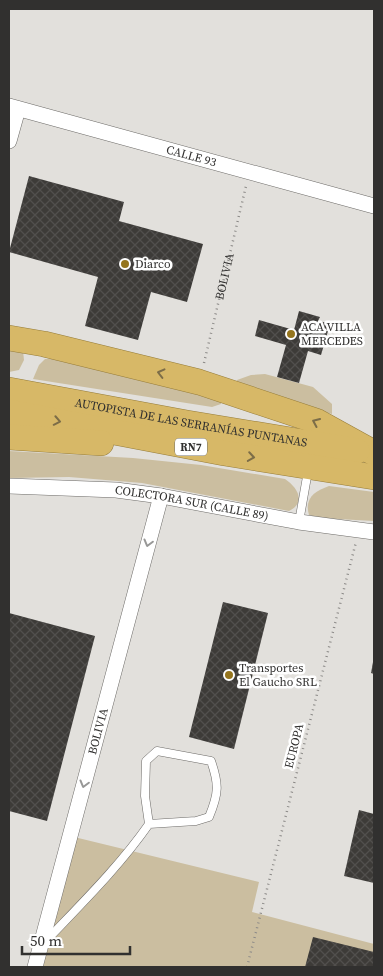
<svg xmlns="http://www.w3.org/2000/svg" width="383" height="976" viewBox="0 0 383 976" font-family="'Source Serif 4',serif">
	<defs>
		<pattern id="building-cross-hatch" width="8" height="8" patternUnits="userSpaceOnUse" patternTransform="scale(1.25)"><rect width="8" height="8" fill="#3d3b38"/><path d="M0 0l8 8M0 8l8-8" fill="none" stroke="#514f4d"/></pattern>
	</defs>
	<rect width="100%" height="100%" fill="#e2e0dc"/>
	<g fill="#cbbea0">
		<polygon points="9,345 23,351 24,360 19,370 9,372"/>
		<polygon points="45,359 55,359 221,400 221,404 212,407 33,379 39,365"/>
		<polygon points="265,374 313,387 332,404 332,414 234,387 237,380 251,375"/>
		<path d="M9,451L133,458L201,465L285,479C297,487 307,502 289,511L142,483L69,477L9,478Z"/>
		<path d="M329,486L374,492V521L319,518L309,515C304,498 315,491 329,486Z"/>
		<polygon points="70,836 259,882 252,912 374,944 374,967 35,967"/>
	</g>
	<g fill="url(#building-cross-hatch)">
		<polygon points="29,176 124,202 119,221 203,244 187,302 151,292 138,340 85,326 98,277 9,252"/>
		<polygon points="299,311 320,317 318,321 328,323 326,331 328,331 321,355 308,351 299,383 277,377 286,345 255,336 259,320 294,330"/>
		<polygon points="223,602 268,613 234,749 189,737"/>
		<polygon points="9,613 95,636 47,821 9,811"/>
		<polygon points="373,662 374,662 374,674 371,673"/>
		<polygon points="359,810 374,814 374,883 344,876"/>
		<polygon points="313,937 374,952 374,967 305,967"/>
	</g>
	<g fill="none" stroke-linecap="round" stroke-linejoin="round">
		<g stroke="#6d6b68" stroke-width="9">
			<g id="service">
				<polyline points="299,522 308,471"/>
				<path d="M44,943C80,905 119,867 149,824L196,821L209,817C219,793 219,784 211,761L157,751L146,761L145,796L149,824"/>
			</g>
		</g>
		<g stroke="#6d6b68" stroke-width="16">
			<g id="minor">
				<path id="s2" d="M9,106L374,206"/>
				<polyline points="9,141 18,109"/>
				<path id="s3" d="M9,486L116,490L161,496L299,522L374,532"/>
				<path id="s4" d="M35,967L161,496"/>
			</g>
		</g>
		<g stroke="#967d3b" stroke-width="26">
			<g id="trunk">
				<polyline points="9,338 44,344 199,382 316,421 374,453"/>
				<path id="s5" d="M9,390L187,423L357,451"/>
				<polyline points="9,412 224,453 374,477"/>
				<polyline points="9,437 101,443"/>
			</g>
		</g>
		<g stroke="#8c8a88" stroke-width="2.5" stroke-dasharray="1 4" stroke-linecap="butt">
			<path id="s1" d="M204,363L246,186"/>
			<polyline points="247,967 356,542"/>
		</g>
		<use href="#service" stroke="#fff" stroke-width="8"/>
		<use href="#minor" stroke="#fff" stroke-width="15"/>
		<use href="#trunk" stroke="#d7b867" stroke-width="25"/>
	</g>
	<defs><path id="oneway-chevron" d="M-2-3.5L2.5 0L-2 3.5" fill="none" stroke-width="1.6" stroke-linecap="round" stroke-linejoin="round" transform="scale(1.25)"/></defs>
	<g stroke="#7c6d48">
		<use href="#oneway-chevron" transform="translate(161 373) rotate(-166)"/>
		<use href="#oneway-chevron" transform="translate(57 421) rotate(11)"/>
		<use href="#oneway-chevron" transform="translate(316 422) rotate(-156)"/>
		<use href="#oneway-chevron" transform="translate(251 457) rotate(9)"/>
	</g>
	<g stroke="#989897">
		<use href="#oneway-chevron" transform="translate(148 543) rotate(105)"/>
		<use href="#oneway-chevron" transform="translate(84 784) rotate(105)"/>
	</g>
	<g fill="#95751d" stroke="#fff" stroke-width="2">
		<circle cx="125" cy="264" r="5"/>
		<circle cx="291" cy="334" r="5"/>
		<circle cx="229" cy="675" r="5"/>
	</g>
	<g text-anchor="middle" stroke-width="5" stroke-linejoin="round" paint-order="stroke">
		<rect fill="#fff" stroke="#6f6e6d" stroke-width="1" x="175" y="438.5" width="32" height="17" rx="4"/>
		<g font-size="11" font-weight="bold" fill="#31302f">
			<text x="191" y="451">RN7</text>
		</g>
		<g font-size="12" fill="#31302f" stroke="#fff">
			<text dy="4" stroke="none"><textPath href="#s2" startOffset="189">CALLE 93</textPath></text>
			<text dy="4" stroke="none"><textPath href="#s1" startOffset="89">BOLIVIA</textPath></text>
			<text dy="4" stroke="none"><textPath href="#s5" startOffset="185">AUTOPISTA DE LAS SERRANÍAS PUNTANAS</textPath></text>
			<text dy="4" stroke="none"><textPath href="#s3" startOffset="184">COLECTORA SUR (CALLE 89)</textPath></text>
			<text dy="4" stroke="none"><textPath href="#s4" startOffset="244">BOLIVIA</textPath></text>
			<text transform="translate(294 746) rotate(-76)" y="4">EUROPA</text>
		</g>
		<g font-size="12" fill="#31302f" stroke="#fff" text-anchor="start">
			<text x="135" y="268">Diarco</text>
			<text x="301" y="331">ACA VILLA<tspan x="301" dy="14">MERCEDES</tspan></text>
			<text x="239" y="672">Transportes<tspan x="239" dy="14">El Gaucho SRL</tspan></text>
		</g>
	</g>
	<rect width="383" height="976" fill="none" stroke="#31302f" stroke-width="20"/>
	<path d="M22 946v8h108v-8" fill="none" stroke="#31302f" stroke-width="2.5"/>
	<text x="30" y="946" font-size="15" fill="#31302f" stroke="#ffffff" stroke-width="4" paint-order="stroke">50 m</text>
</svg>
